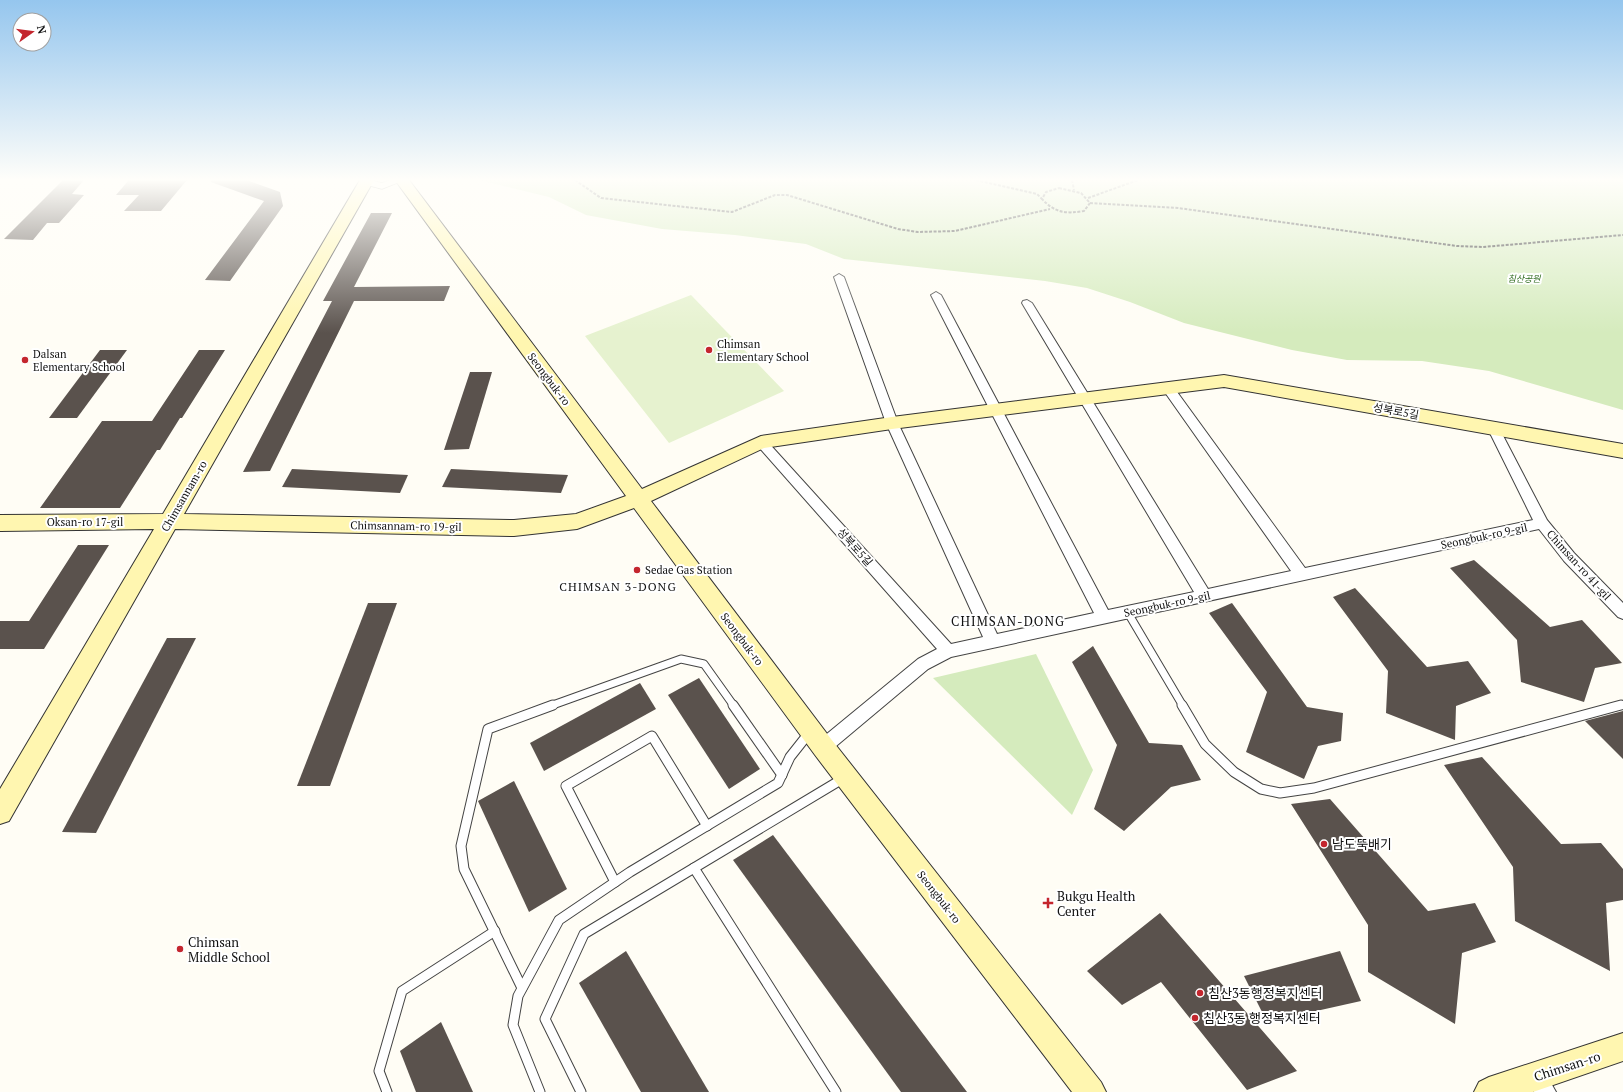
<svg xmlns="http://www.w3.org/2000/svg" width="1623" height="1092" viewBox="0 0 1623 1092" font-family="'PT Serif','Noto Sans KR',serif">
	<rect width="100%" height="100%" fill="#fffdf5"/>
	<g fill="#d5ebbd">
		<polygon points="479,180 1623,180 1623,410 1489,371 1422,361 1347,360 1292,350 1184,323 1130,302 1087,288 1045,281 844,259 806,244 735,235 662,229 586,215 549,197"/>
		<polygon points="1036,654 1093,770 1072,815 933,678"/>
	</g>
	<polygon fill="#e6f2cf" points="691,295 784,391 669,443 585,336"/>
	<g fill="#5a524d">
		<polygon points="63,180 84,180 72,194 84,195 59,223 47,223 33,240 4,239"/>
		<polygon points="129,180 187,180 161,211 124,211 139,195 116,195"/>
		<polygon points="211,180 246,180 280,192 283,206 230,281 205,280 264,201 211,182"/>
		<polygon points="371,213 392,213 354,287 450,286 444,301 354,301 270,471 243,472 332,301 323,301"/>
		<polygon points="100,350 127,350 77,418 49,418"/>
		<polygon points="199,350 225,350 182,418 180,418 160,450 157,450 120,508 40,508 102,421 152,421"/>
		<polygon points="470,372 492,372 469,449 444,450"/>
		<polygon points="292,469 408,475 400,493 282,487"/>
		<polygon points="451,469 568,475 561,493 442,487"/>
		<polygon points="78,545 109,545 44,649 0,649 0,621 29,621"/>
		<polygon points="1474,560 1550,627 1582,620 1622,663 1595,668 1584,702 1521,682 1517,640 1450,568"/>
		<polygon points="1355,588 1427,667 1468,661 1491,693 1456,706 1455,740 1386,713 1388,671 1333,597"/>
		<polygon points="368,603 397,603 330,786 297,786"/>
		<polygon points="1232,603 1307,707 1343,713 1341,741 1318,746 1304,779 1246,752 1267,692 1209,613"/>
		<polygon points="167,638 196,638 96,833 62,832"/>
		<polygon points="1093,646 1149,743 1182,745 1201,780 1171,787 1124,831 1094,809 1117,745 1072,662"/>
		<polygon points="699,678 760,769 729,789 668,695"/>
		<polygon points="640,683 656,709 544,771 530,743"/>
		<polygon points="1623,711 1623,759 1585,721"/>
		<polygon points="1482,757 1561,844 1601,843 1623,869 1623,900 1606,903 1610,971 1515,921 1513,867 1444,765"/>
		<polygon points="514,781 567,889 529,912 478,801"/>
		<polygon points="1330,799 1428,911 1475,903 1496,942 1462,953 1455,1024 1368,972 1368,925 1291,804"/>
		<polygon points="773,835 967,1092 901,1092 733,860"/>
		<polygon points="1160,913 1280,1051 1297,1071 1247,1090 1161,982 1122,1005 1087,971"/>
		<polygon points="626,951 709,1092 641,1092 579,983"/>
		<polygon points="1340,951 1361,1001 1267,1022 1244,976"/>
		<polygon points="441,1022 473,1092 416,1092 400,1051"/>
	</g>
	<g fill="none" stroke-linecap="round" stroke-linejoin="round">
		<g stroke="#444" stroke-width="7">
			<polyline id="lane-far2" points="363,181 382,186 397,180"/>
		</g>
		<g stroke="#444" stroke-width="9">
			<g id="lane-far1">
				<polyline points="1128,613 1183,706"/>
				<polyline points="550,706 681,659 704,664 734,706"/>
				<polyline points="1617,706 1623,705"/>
			</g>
		</g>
		<g stroke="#444" stroke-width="11">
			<g id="lane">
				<polyline points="733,705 782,775"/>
				<polyline points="1182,705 1205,744 1234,772 1261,789 1280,793 1314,788 1621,705"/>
				<polyline points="694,868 836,1092"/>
				<polyline points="615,882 566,786 652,736 707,826"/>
				<polyline points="522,988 464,869 461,846 488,729 553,705"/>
				<polyline points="387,1092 379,1071 402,991 495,931"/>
				<polyline points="540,1092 513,1025 518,996 559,920 630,872 778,783 790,757 809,733"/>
				<polyline points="581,1092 545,1019 584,934 844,778"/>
			</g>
		</g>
		<g stroke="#444" stroke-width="2">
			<g id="street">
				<polygon points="839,274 844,277 898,423 997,634 1094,613 931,295 936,292 941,295 1108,610 1194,592 1022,303 1023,301 1027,300 1032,303 1208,589 1291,571 1164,391 1162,388 1164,385 1172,385 1305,568 1533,520 1488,429 1490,426 1498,426 1547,520 1574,553 1623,603 1623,619 1618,617 1564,561 1539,529 951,657 928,669 829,752 823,755 817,752 815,747 817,742 918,659 937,649 757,445 755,442 757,439 765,439 951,644 983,637 886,423 834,277"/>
				<polygon points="1536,1066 1543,1069 1556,1092 1534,1092 1526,1076 1529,1069"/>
			</g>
		</g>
		<g stroke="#333" stroke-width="2">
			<g id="secondary">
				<polygon points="360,180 374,180 184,514 514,520 576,514 626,496 395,180 409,180 642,489 761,436 892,417 1224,375 1623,444 1623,458 1224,387 892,429 764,448 651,501 831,739 1101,1082 1106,1092 1072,1092 815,755 634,508 577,529 514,536 175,529 9,821 0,824 0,789 154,529 0,531 0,515 163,514"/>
				<polygon points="1623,1033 1623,1061 1533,1092 1474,1092 1479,1082 1489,1077"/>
			</g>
		</g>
		<g stroke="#333" stroke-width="2" stroke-dasharray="3 1.5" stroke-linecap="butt">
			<polyline points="575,180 601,198 732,212 775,195 787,195 898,229 918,232 955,231 1050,209"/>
			<polyline points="976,180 1037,194 1042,199"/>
			<polyline points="1072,180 1074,190"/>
			<path d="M1059,188L1081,193L1090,203L1084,211C1066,214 1055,213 1042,199L1046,192Z"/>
			<polyline points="1088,198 1138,180"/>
			<polyline points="1090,203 1178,208 1457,246 1483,247 1623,235"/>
		</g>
		<use href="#lane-far2" stroke="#fff" stroke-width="5.5"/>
		<use href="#lane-far1" stroke="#fff" stroke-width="7"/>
		<use href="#lane" stroke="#fff" stroke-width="9"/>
		<use href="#street" fill="#fff" fill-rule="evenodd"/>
		<use href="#secondary" fill="#fff6b0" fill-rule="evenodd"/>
	</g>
	<linearGradient id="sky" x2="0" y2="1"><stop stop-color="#95c6ee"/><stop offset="0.54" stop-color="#fffefa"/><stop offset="1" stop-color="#fffefa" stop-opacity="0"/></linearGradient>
	<rect width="1623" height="333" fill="url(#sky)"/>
	<g fill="#c4262e" stroke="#fff" stroke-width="1.5">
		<circle cx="709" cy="350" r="4"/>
		<circle cx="25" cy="360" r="4"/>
		<circle cx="637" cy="570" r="4"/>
		<circle cx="1324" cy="844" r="4"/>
		<path d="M1046 897h4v4h4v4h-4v4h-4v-4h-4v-4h4z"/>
		<circle cx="180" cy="949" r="4"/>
		<circle cx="1200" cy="993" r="4"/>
		<circle cx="1195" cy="1018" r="4"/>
	</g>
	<g text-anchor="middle" stroke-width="4" stroke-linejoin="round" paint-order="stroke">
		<g font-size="9" font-style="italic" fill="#2f6b1f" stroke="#fff">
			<text x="1524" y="282">침산공원</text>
		</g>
		<g font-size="11" fill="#111" stroke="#fff" text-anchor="start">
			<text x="717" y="348">Chimsan<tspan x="717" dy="13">Elementary School</tspan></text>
			<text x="33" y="358">Dalsan<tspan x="33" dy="13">Elementary School</tspan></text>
			<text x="645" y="574">Sedae Gas Station</text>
		</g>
		<g font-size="11" fill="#111" stroke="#fff">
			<text transform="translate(549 379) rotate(53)" y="4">Seongbuk-ro</text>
			<text transform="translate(1396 411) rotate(10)" y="4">성북로5길</text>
			<text transform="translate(184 496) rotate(-60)" y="4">Chimsannam-ro</text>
			<text x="85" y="526">Oksan-ro 17-gil</text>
			<text transform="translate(406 526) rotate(1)" y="4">Chimsannam-ro 19-gil</text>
			<text transform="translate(1484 536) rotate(-12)" y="4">Seongbuk-ro 9-gil</text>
			<text transform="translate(855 547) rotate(48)" y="4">성북로5길</text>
			<text transform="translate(1579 565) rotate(48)" y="4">Chimsan-ro 41-gil</text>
			<text transform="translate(1167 604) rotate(-12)" y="4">Seongbuk-ro 9-gil</text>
			<text transform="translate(742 639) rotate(53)" y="4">Seongbuk-ro</text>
			<text transform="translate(939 897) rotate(52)" y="4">Seongbuk-ro</text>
		</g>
		<g font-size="12" letter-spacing="1" fill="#111" stroke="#fff">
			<text x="618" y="591">CHIMSAN 3-DONG</text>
		</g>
		<g font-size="13" letter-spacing="1" fill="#111" stroke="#fff">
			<text x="1008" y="626">CHIMSAN-DONG</text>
		</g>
		<g font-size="13" fill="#111" stroke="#fff" text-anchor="start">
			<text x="1332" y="849">남도뚝배기</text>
			<text x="1057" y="901">Bukgu Health<tspan x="1057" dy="15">Center</tspan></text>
			<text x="188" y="947">Chimsan<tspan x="188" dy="15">Middle School</tspan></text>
			<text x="1208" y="998">침산3동행정복지센터</text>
			<text x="1203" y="1023">침산3동 행정복지센터</text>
		</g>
		<g font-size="13" fill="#111" stroke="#fff">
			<text transform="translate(1567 1066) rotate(-18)" y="5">Chimsan-ro</text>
		</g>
	</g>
	<g transform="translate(32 32) rotate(76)"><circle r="19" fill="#ffffff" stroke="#a0a0a0"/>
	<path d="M0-3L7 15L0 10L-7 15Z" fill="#c4262e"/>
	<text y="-6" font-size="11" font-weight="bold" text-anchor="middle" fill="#111111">N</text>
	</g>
</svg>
